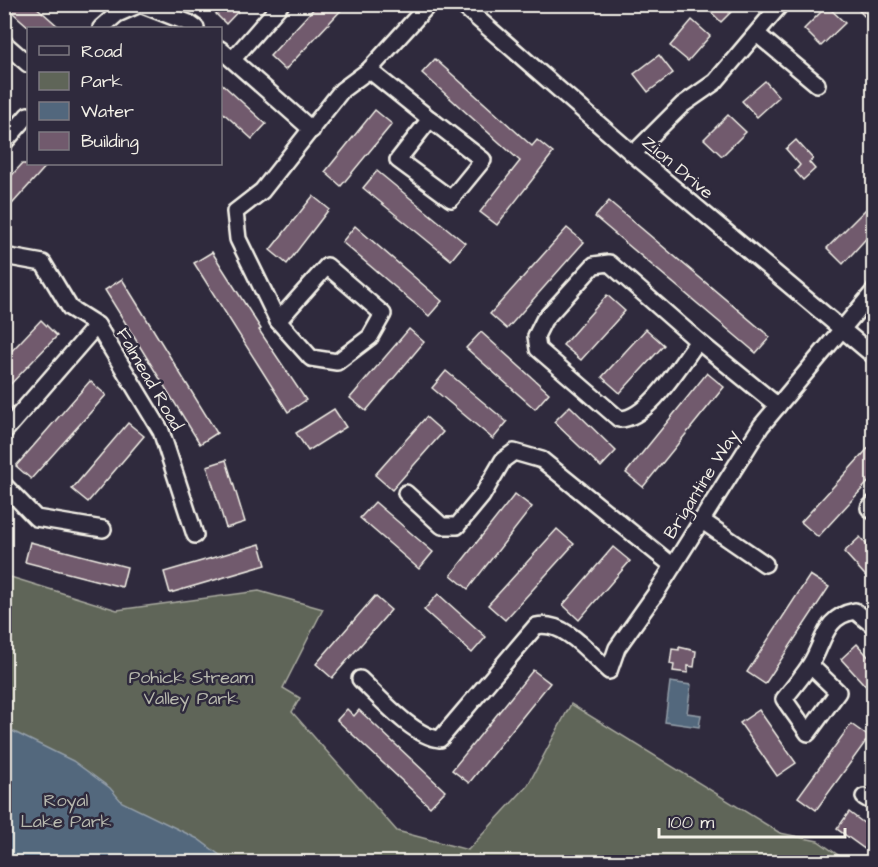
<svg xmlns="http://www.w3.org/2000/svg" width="878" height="867" viewBox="0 0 878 867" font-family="'Architects Daughter',sans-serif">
	<rect width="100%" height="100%" fill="#2f2a3d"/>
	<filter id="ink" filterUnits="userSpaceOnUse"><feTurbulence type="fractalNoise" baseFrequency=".0167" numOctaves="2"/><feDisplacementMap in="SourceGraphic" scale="12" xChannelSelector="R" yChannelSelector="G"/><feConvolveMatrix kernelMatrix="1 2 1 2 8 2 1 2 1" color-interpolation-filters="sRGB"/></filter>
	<g filter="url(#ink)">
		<polygon fill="#5f6558" stroke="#aaaba0" stroke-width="1.5" points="4,575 117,610 259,591 323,609 283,688 300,698 292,712 397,831 468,850 528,785 571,704 780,833 818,841 848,862 5,862"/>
		<g fill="#52677d" stroke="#939ea8" stroke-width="1.5">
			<polygon points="670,682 691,685 687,713 701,715 699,727 665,722"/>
			<polygon points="4,727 73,761 110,788 122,802 198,839 229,862 5,862"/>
		</g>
		<g fill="#715a6d" stroke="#f4f1e8" stroke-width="1.5">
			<polygon points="33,4 60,28 30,28 4,5"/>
			<polygon points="206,4 245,4 226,24"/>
			<polygon points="318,4 347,4 285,70 270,56"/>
			<polygon points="703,4 739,4 721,22"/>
			<polygon points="853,4 873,4 873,6 864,16"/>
			<polygon points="827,6 845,23 821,46 804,29"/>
			<polygon points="692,20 710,36 688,61 670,46"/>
			<polygon points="659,55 673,73 648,92 634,74"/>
			<polygon points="435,59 532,146 537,140 553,153 497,225 480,212 520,161 422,73"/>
			<polygon points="765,81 779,97 757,117 742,101"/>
			<polygon points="220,82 266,124 252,139 220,110"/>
			<polygon points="375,110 392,124 341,186 325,172"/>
			<polygon points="728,115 746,132 722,156 704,139"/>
			<polygon points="796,140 813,159 809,162 815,169 803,180 795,171 800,165 786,149"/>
			<polygon points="22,164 48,164 4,213 4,184"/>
			<polygon points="377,171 465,243 451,260 363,188"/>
			<polygon points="313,196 329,209 287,264 270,250"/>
			<polygon points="609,201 770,337 756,353 595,217"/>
			<polygon points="873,202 873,231 843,264 827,248"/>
			<polygon points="355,226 442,301 429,316 342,242"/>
			<polygon points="567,228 584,242 507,329 490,314"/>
			<polygon points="212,252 261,329 259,330 306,400 288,412 194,263"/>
			<polygon points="122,279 217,433 200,444 105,290"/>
			<polygon points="607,295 625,311 581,360 563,345"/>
			<polygon points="41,320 57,336 4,391 4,359"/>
			<polygon points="409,329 424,342 366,411 350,398"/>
			<polygon points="646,329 664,345 620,393 602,377"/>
			<polygon points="481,332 549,393 535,409 466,348"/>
			<polygon points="446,371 507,422 493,439 432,388"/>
			<polygon points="707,373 724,387 643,487 626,473"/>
			<polygon points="90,381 106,395 31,479 16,466"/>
			<polygon points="570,406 616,451 601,467 554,422"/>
			<polygon points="334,409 346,427 308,451 296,433"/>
			<polygon points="426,417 443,432 392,490 375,475"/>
			<polygon points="128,423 144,436 88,502 72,489"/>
			<polygon points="873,443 873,477 818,537 801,522"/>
			<polygon points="226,460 245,522 226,528 207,466"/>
			<polygon points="515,494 532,507 468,589 451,575"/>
			<polygon points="375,502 433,552 419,569 360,518"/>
			<polygon points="557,529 574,544 505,620 488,605"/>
			<polygon points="860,537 873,552 873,584 844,552"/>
			<polygon points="30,542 127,567 122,587 25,562"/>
			<polygon points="260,544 266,565 170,593 164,572"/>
			<polygon points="613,547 630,561 579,620 563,605"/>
			<polygon points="810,575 829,587 765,684 747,672"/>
			<polygon points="438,594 486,637 472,653 424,610"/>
			<polygon points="375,596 391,610 332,678 316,664"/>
			<polygon points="857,644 873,662 873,694 841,659"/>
			<polygon points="679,647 696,651 694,667 688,666 688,673 673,671 674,665 670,664 672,649 679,650"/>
			<polygon points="533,670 550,683 469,783 452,770"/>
			<polygon points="347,709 354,716 359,710 445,791 430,807 337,720"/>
			<polygon points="759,710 796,763 777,776 740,723"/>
			<polygon points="851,724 869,737 816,810 798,797"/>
			<polygon points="849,812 873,830 873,855 837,829"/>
		</g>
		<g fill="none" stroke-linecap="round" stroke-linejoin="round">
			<g stroke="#f4f1e8" stroke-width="20">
				<g id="minor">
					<polyline points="140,4 189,23 196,28"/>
					<polyline points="461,4 633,154 874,356"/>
					<polyline points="101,28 117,14 140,4"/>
					<polyline points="757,34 817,84"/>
					<polyline points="4,43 28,64"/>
					<polyline points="220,49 312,130"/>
					<polyline points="233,59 281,4"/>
					<polyline points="369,70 430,119"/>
					<polygon points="430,119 483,160 451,199 398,160"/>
					<polyline points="4,143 28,115"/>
					<polyline points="633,154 682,105 715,82 781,4"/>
					<polyline points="4,256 43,263 70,308 97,325 161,431 195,535"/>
					<path d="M609,263L698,341C681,363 648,420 619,419L538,349L536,336L544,320L594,265Z"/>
					<polygon points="327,266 383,314 370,337 337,362 311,358 278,321"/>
					<polyline points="278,321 238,239 235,212 262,191 342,90 369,70 429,4"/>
					<polyline points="698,341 778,406"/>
					<polyline points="4,432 97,325"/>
					<polyline points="4,485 36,518 103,529"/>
					<polyline points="406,493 442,526 457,526 482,496 503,460 514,452 542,460 673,566"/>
					<polyline points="874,503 869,508 874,512"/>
					<polyline points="701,520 765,564"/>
					<path d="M810,665L838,692L808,733L784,699C793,688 802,677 810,665C825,642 823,617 855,611L874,626"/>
					<path d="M360,679C380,698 414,737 440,739L536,626C565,620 590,654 609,671L617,648L656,593L761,426L874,291"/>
					<polyline points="864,797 874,803"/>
				</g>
			</g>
			<use href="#minor" stroke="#2f2a3d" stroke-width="15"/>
		</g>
	</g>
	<g text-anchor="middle" stroke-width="5" stroke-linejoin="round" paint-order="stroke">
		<g font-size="18" fill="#f4f1e8" stroke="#2f2a3d">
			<text transform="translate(678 167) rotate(40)" y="6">Zion Drive</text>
			<text transform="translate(150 379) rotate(60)" y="6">Falmead Road</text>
			<text transform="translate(701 484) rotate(-58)" y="6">Brigantine Way</text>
		</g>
		<g font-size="18" fill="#b8b9ae" stroke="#2f2a3d">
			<text x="191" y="683">Pohick Stream<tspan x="191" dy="21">Valley Park</tspan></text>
			<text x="66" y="806">Royal<tspan x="66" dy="21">Lake Park</tspan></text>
		</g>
	</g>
	<rect width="878" height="867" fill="none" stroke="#2f2a3d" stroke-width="24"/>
	<rect x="12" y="12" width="854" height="843" fill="none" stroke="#f4f1e8" stroke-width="2" filter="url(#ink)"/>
	<rect x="27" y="27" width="195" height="138" fill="#2f2a3d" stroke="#7e7a81" stroke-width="1.5"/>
	<rect x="39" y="46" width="30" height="9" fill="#2f2a3d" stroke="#7e7a81" stroke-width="1.5"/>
	<text x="81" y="57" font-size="18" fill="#f4f1e8">Road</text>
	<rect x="39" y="72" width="30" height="18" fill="#5f6558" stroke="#7e7a81" stroke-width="1.5"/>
	<text x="81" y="87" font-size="18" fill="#f4f1e8">Park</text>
	<rect x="39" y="102" width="30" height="18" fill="#52677d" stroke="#7e7a81" stroke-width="1.5"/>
	<text x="81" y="117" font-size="18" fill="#f4f1e8">Water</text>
	<rect x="39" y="132" width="30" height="18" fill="#715a6d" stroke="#7e7a81" stroke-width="1.5"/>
	<text x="81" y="147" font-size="18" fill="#f4f1e8">Building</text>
	<path d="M659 828v9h186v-9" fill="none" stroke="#f4f1e8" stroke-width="3"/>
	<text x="668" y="828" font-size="18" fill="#f4f1e8" stroke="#2f2a3d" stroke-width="4.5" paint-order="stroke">100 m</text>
</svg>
